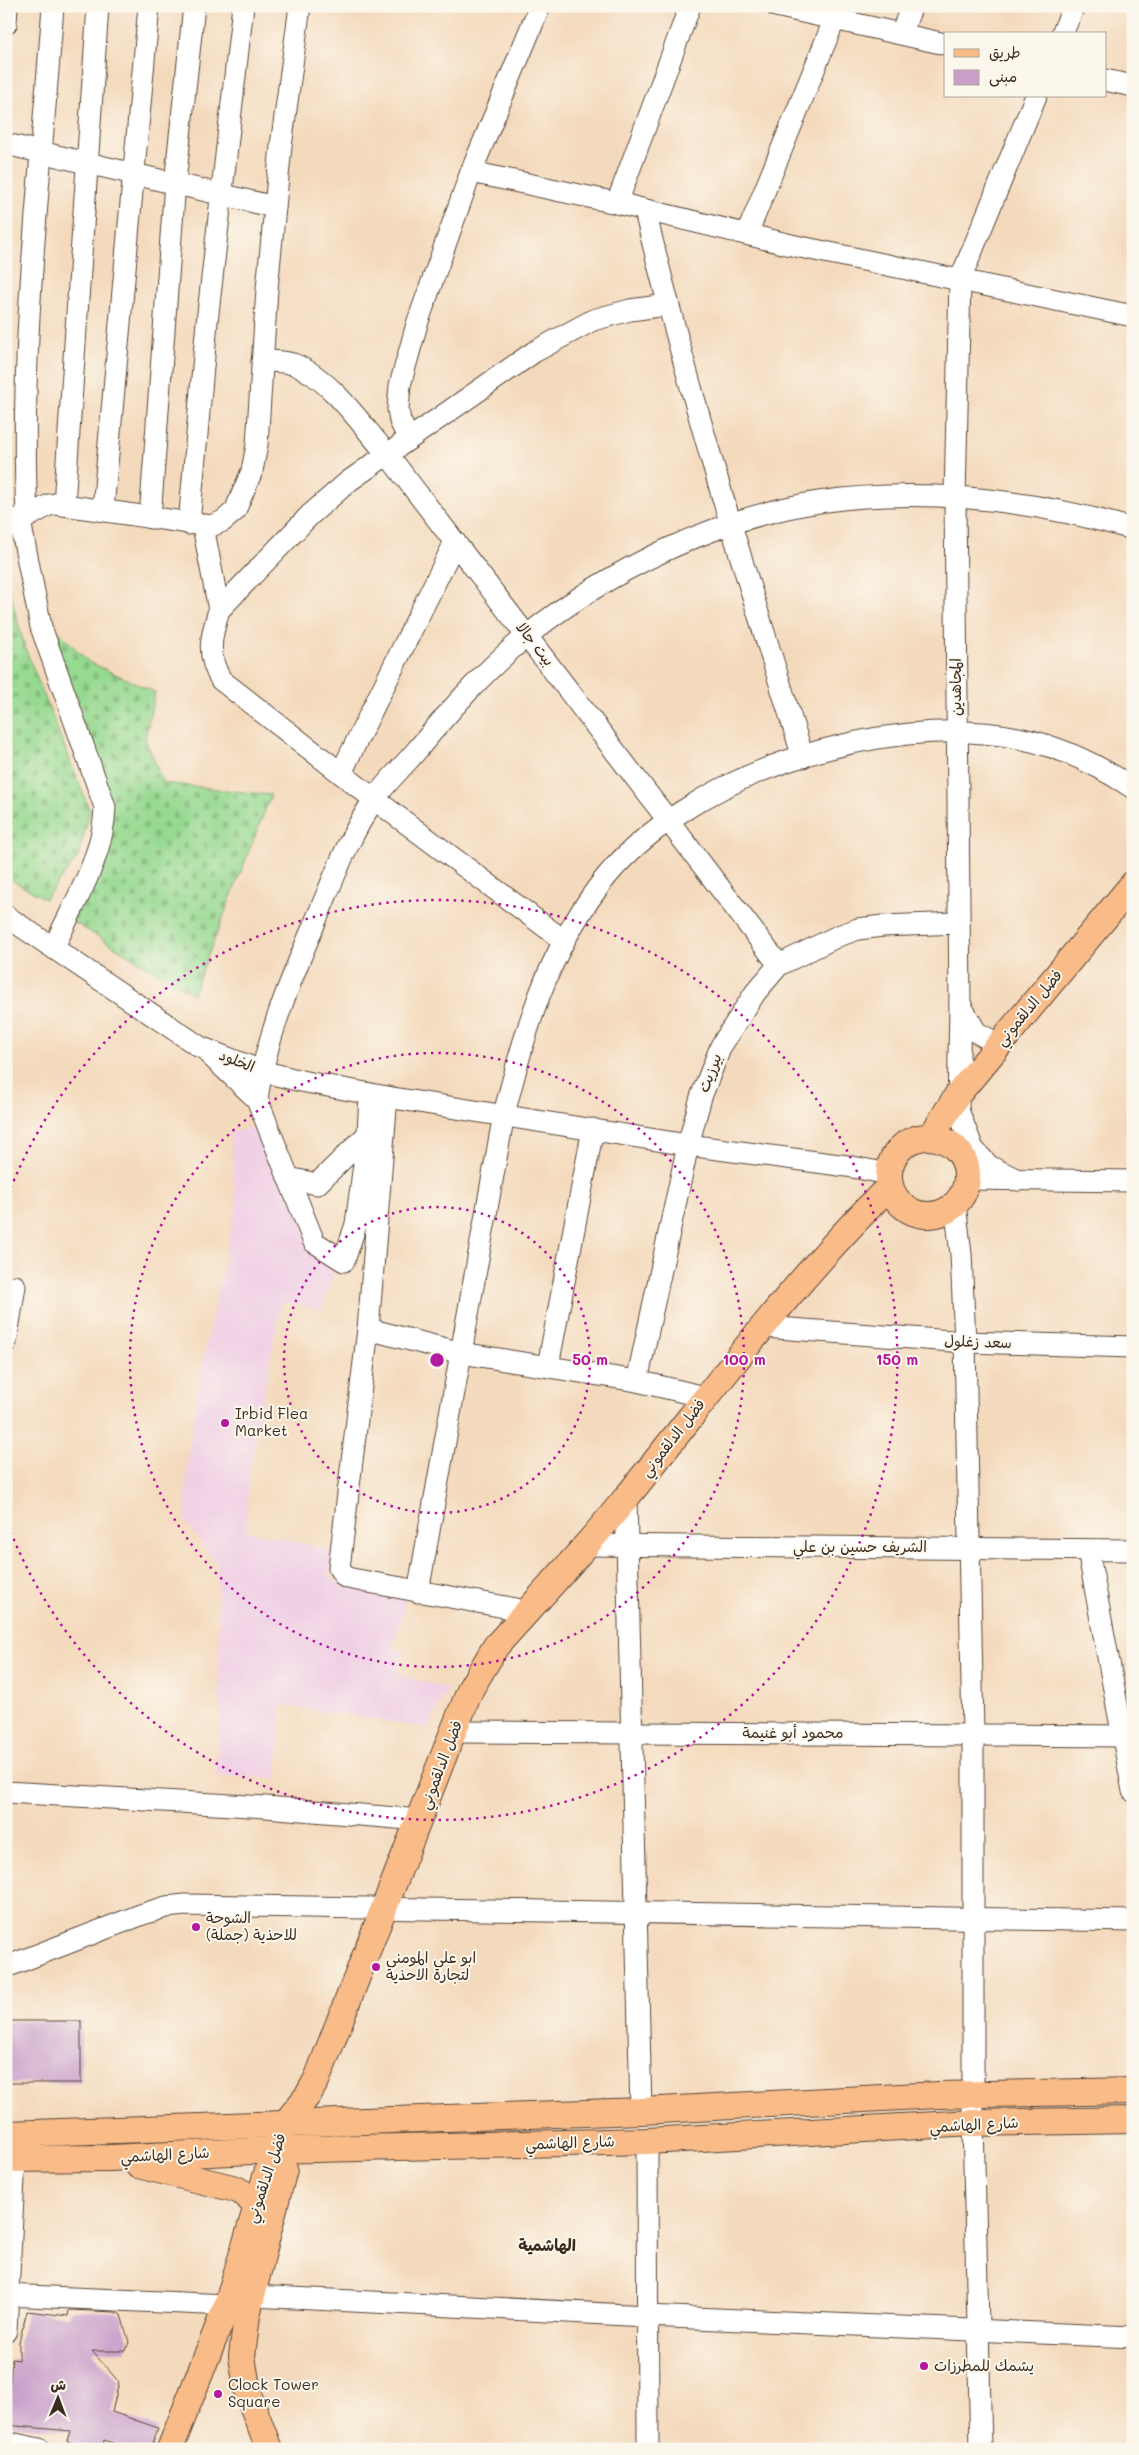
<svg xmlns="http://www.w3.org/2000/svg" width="1139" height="2455" viewBox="0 0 1139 2455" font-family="Mali,'Playpen Sans Arabic',sans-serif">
	<defs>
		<pattern id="cemetery-stones" width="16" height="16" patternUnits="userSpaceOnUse" patternTransform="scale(1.25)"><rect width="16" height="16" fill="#96d990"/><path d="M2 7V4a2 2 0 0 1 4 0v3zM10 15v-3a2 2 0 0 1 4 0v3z" fill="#82ba7c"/></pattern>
	</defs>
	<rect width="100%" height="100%" fill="#fbf7ec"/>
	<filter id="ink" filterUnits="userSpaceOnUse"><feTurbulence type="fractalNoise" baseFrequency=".02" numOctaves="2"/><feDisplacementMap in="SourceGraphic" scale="10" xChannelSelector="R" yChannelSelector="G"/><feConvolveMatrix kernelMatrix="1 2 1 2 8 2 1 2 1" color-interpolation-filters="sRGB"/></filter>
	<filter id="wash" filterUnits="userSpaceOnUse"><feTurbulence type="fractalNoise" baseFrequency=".0096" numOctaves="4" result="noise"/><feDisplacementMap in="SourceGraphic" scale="20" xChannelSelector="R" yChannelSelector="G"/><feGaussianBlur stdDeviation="1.12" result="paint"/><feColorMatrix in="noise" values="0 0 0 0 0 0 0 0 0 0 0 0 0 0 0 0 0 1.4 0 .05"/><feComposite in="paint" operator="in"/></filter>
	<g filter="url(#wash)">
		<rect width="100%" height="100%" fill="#f4dabd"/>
		<polygon fill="#f0d0e5" points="257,1127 325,1231 319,1262 334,1270 322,1309 281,1302 248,1478 246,1531 332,1550 330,1579 406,1600 393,1647 404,1651 397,1674 448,1689 428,1728 282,1705 277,1778 215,1776 220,1705 217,1564 185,1521 186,1473 200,1374 236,1208 230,1132"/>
		<g fill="url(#cemetery-stones)" stroke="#688257">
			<polygon points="6,578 25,648 90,811 78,857 45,899 6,877"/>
			<polygon points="42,615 89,662 155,692 145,738 163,783 271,795 193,994 72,921 105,807"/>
		</g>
		<g id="blocks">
			<g fill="#c99fca">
				<rect x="6" y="2021" width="75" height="62"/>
				<polygon points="69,2310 115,2312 121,2315 129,2342 126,2351 92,2351 119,2382 112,2412 158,2428 151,2449 130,2449 104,2440 102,2449 96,2449 67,2441 70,2431 6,2425 12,2359 19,2360 19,2342 27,2311 68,2316"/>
			</g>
		</g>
	</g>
	<g filter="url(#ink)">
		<use href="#blocks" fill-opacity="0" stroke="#574436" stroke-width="1"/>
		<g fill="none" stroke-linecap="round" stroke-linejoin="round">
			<g stroke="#574436" stroke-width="23">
				<g id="minor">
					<polyline points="776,6 945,44"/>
					<polyline points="6,24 7,6"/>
					<polyline points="901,33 912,6"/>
					<polyline points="1062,34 1074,6"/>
					<polyline points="1105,80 1133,86"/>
					<polyline points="6,144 275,207"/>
					<polyline points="471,172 540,6"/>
					<polyline points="617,203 690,6"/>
					<path d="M645,211C689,395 746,576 803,757"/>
					<polyline points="747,234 840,6"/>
					<path d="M262,361C272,361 283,361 293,364C330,377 362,426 388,455L779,965"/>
					<polyline points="409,439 400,421 398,409 400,385 417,324 471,172 617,203 791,245 1133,316"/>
					<polyline points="64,505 98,6"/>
					<polyline points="103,509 149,6"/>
					<path d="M27,516C19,348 41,174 53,6"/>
					<polyline points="6,517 20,521 49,505 57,504 211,526 223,521 235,511 252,471 257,445 267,289 281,146 300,6"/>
					<polyline points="150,518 175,183 194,6"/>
					<path d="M20,521L41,627L105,807C104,856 74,903 54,947"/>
					<polyline points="189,524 207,322 243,6"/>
					<polyline points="203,526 219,610"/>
					<polyline points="341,773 455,542"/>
					<polyline points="6,916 200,1047 261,1071 301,1081 387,1097 688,1145 847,1166 889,1174"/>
					<path d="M563,940L374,799L221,680C206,655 211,636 219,610L310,515L349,481L534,352L593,320L630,310L667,305"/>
					<polyline points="960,1004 976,1032 998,1044"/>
					<polyline points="210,1055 257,1099 314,1242 344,1261 356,1224 368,1134 370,1094"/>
					<polyline points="387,1097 368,1329 339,1568 345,1577 352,1579 527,1611"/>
					<path d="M257,1099C266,1036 294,972 319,913C335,875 350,834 374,800C386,782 403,767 417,750C451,709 487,668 529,634C608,571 718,517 819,502C924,487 1032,500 1133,529"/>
					<polyline points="288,1178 317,1184 368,1134"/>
					<polyline points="967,1179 1133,1181"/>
					<polyline points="1018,1180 989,1166 973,1149 958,1110 960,1004 955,497 960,280 1036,96"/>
					<polyline points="955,1204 961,1254 965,1342 973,1733 973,2123 981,2449"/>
					<polyline points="764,1327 965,1342 1133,1347"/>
					<polyline points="368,1329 461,1353 637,1381 705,1397"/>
					<polyline points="6,1342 15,1286"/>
					<polyline points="548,1366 593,1129"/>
					<polyline points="637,1381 688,1145 701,1097 721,1046 755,993 779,965 838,936 858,929 883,926 959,923"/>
					<polyline points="626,1499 641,2111"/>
					<polyline points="586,1545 1133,1550"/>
					<polyline points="1088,1550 1133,1791"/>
					<path d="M418,1592L504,1114C526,1029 545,958 599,886C682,775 884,711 1018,738C1060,746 1098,765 1133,788"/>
					<polyline points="453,1732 1133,1736"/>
					<polyline points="6,1792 266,1807 420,1820"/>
					<polyline points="6,1967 143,1914 166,1907 185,1905 1133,1921"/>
					<polyline points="647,2141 648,2449"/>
					<polyline points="6,2295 227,2305"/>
					<polyline points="253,2296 647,2316 1133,2337"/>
					<polyline points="6,2331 15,2159"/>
					<polyline points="6,2442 39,2449"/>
				</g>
			</g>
			<g stroke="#574436" stroke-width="28">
				<g id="major">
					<polyline points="931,1137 958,1094 1133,884"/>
					<circle cx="928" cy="1176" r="39"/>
					<polyline points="6,2134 641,2111 938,2095 1133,2091"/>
					<polyline points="6,2159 110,2158 274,2150 647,2141 973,2123 1133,2120"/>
					<polyline points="138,2165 236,2189 246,2195 256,2206"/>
					<path d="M170,2449L227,2305L274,2150L284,2125L308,2095L317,2079L453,1732L471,1688L496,1646C540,1597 585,1549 626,1498C712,1392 793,1281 890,1186"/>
					<polyline points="269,2449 248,2394 242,2356 247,2315 284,2169"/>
				</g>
			</g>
			<use href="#minor" stroke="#fff" stroke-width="21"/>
			<use href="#major" stroke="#f9bc89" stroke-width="26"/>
		</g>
	</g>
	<g fill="none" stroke="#b5179e" stroke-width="2.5" stroke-dasharray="2.5 5">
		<circle cx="437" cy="1360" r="153"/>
		<circle cx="437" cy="1360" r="307"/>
		<path d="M8 1195A460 460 0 1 1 8 1525"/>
	</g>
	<g fill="#b5179e" stroke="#fbf7ec" stroke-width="2">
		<circle cx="225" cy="1423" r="5"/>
		<circle cx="196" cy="1927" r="5"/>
		<circle cx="376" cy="1967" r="5"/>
		<circle cx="924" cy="2366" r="5"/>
		<circle cx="218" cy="2394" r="5"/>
	</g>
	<g text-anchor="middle" stroke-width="4" stroke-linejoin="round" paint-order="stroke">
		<g font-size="15" fill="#3b2a1e" stroke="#fbf7ec">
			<text transform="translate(535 644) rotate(52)" y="5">بيت جالا</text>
			<text transform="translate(956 687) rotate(-90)" y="5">المجاهدين</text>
			<text transform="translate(1029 1008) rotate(-50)" y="5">فضل الدلقموني</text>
			<text transform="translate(237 1061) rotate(22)" y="5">الخلود</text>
			<text transform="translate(710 1073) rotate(-69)" y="5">بيرزيت</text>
			<text transform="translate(978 1342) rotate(2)" y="5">سعد زغلول</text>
			<text transform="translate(673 1438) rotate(-52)" y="5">فضل الدلقموني</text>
			<text x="860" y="1552">الشريف حسين بن علي</text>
			<text x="793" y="1738">محمود أبو غنيمة</text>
			<text transform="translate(441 1765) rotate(-69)" y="5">فضل الدلقموني</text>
			<text transform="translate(974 2125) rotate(-3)" y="5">شارع الهاشمي</text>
			<text transform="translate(570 2143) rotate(-2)" y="5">شارع الهاشمي</text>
			<text transform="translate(165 2155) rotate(-3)" y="5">شارع الهاشمي</text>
			<text transform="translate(266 2178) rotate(-71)" y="5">فضل الدلقموني</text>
		</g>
		<g font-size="15" fill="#3b2a1e" stroke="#fbf7ec" text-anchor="start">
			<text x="235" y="1419">Irbid Flea<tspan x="235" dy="17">Market</tspan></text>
			<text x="206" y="1923">الشوحة<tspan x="206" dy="17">للاحذية (جملة)</tspan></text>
			<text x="386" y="1963">ابو علي المومني<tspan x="386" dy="17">لتجارة الاحذية</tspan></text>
			<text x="934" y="2371">يشمك للمطرزات</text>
			<text x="228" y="2390">Clock Tower<tspan x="228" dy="17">Square</tspan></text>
		</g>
		<g font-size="16" font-weight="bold" fill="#3b2a1e" stroke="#fbf7ec">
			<text x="547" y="2251">الهاشمية</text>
		</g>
	</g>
	<circle cx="437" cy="1360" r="8" fill="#b5179e" stroke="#fbf7ec" stroke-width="2.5"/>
	<g font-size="15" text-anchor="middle" font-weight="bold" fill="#b5179e" stroke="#fbf7ec" stroke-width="4" stroke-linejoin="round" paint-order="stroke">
		<text x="590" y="1365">50 m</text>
		<text x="744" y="1365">100 m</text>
		<text x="897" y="1365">150 m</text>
	</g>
	<rect width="1139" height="2455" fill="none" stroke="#fbf7ec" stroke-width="25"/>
	<rect x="944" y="32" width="162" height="65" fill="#fbf7ec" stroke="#aea59a"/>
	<rect x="954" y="49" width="25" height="8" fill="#f9bc89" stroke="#aea59a"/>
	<text x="989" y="58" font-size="15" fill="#3b2a1e">طريق</text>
	<rect x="954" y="70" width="25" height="15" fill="#c99fca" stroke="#aea59a"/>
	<text x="989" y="82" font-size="15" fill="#3b2a1e">مبنى</text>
	<g transform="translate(58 2398) rotate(1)" stroke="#fbf7ec" stroke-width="4" paint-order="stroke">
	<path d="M0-4L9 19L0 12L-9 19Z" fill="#3b2a1e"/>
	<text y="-8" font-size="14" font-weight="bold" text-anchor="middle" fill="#3b2a1e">ش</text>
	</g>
</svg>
